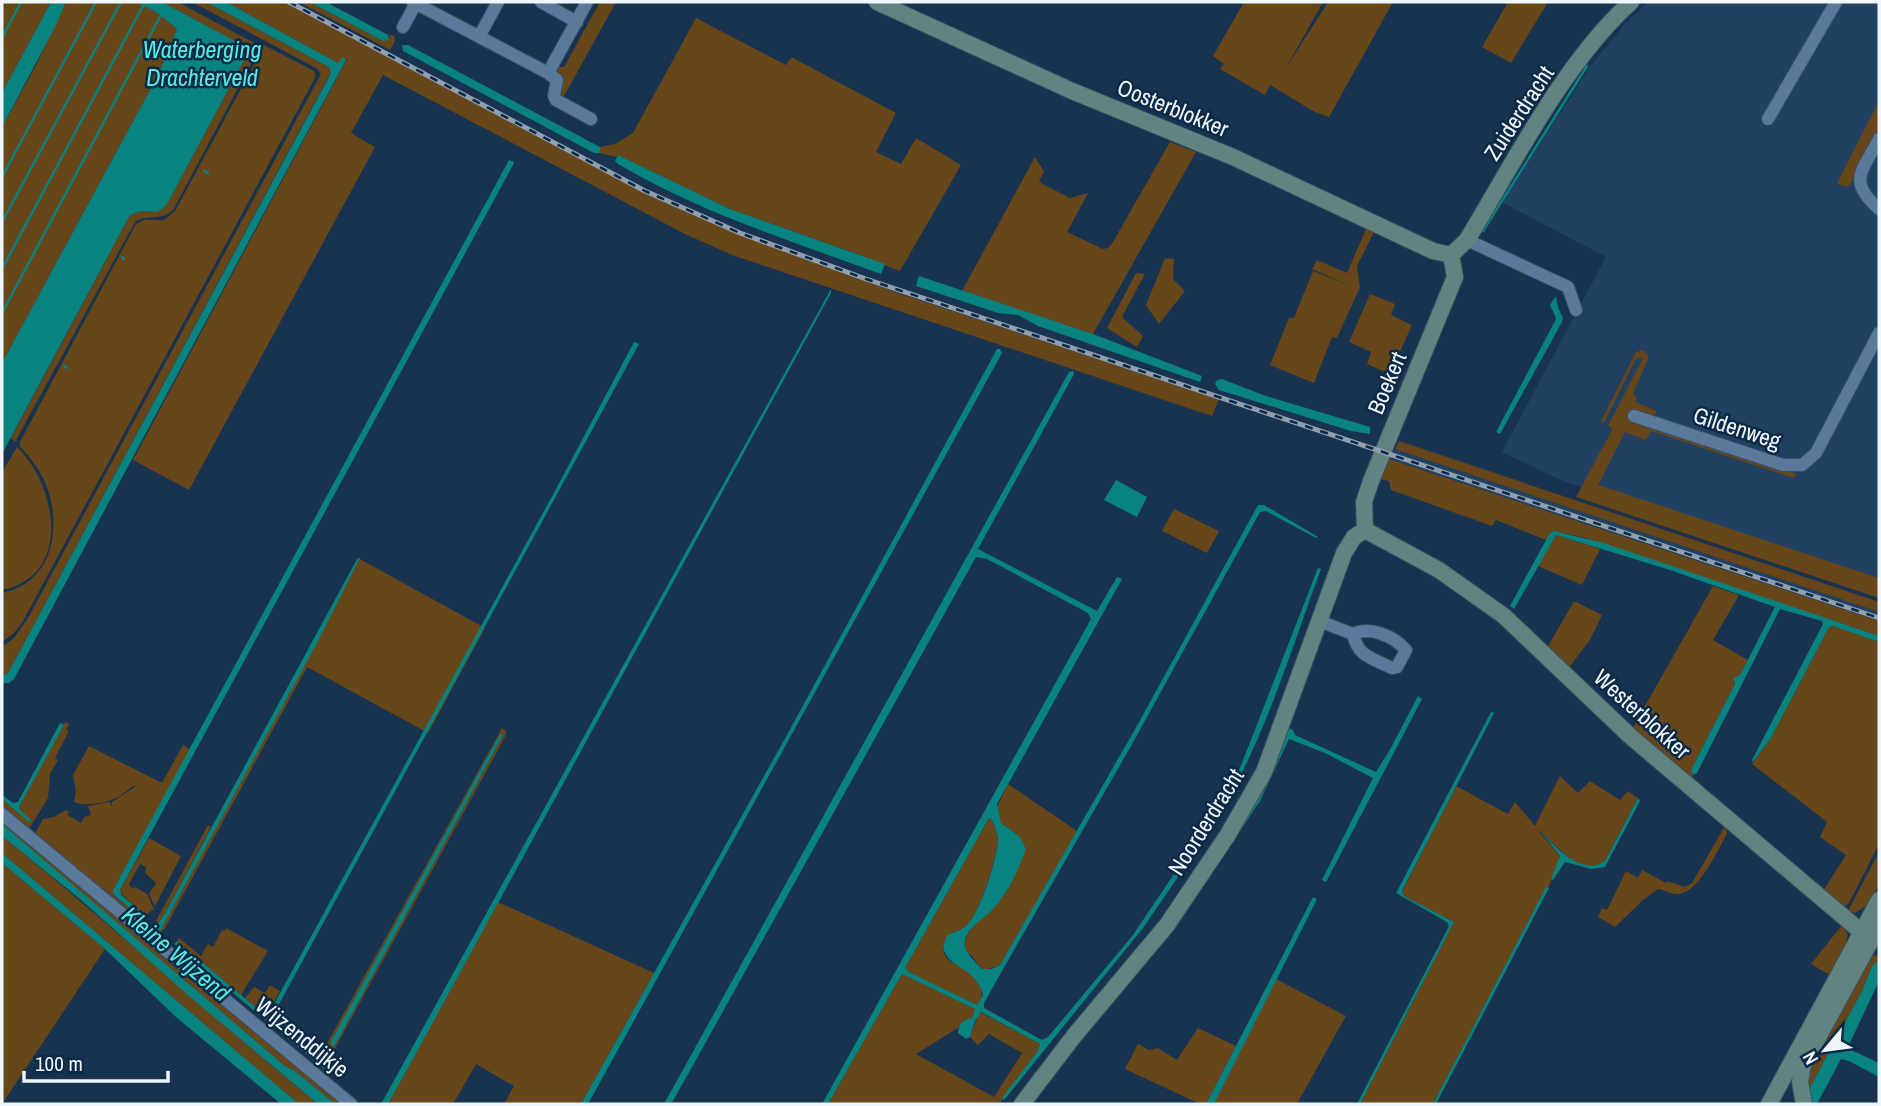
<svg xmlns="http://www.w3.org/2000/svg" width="1881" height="1106" viewBox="0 0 1881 1106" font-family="'Archivo Narrow',sans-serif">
	<rect width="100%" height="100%" fill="#173350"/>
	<g fill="#204161">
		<polygon points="1648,2 1879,2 1879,578 1565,482 1502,452 1606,257 1502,202 1590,67 1623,26"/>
		<polygon points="1395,449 1879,612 1879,621 1389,459"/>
	</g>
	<g fill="#67461a" fill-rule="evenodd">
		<polygon points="2,2 51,2 2,93"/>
		<polygon points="66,2 136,2 158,13 177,29 157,77 2,363 2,127 36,65"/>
		<path d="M162,2H178L258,45L259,49L173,210C161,222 147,213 135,222L15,442L11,438L130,215L142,211L157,212L166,206L250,49Z"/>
		<polygon points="192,2 206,2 329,67 331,72 8,673 2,676 2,647 14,638 28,618 321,74 316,68"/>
		<polygon points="226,2 285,2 594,166 730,231 907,296 1219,399 1212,416 732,255 685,234 383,75 351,133 375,147 189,490 133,460 347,59 338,63"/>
		<polygon points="299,2 310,2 383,41 390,37 388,34 394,36 395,41 390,50"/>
		<polygon points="600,2 616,2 563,98 559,88 563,79 553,72 557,67 564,67"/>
		<polygon points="1244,2 1323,2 1286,68 1328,2 1393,2 1329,117 1315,112 1270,85 1265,95 1220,69 1224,64 1213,56"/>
		<polygon points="1508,2 1548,2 1511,63 1482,47"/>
		<polygon points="696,18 786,65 791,58 793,58 896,113 876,152 901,164 916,138 961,165 900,271 852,252 730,209 618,155 617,157 600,153 600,147 615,144 633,133"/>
		<path d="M260,43L314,71L316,76L22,623L13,634L2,642V593C54,583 63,525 45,482C39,468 29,457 20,446V442L136,224L144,220H164L175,211L262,50Z"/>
		<polygon points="1879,101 1879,128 1850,185 1846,187 1837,183"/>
		<polygon points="1170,142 1196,152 1093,334 962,291 1035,157 1044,171 1039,182 1070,198 1088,193 1067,232 1103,249 1108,248 1113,242"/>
		<polygon points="1367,227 1375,230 1357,266 1360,287 1337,338 1332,337 1314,383 1270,365 1289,318 1294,318 1313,271 1351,286 1312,269 1317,260 1347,273"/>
		<polygon points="1165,258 1174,259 1173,279 1185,291 1159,324 1146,305"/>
		<polygon points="1136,273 1145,274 1122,317 1143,336 1137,347 1107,328"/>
		<polygon points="1370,294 1395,304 1391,315 1412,325 1390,374 1367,364 1371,352 1349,342"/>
		<polygon points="1643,350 1649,357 1633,394 1637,397 1635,402 1657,411 1654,416 1632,420 1797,474 1794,478 1651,431 1646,440 1625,432 1598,485 1879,578 1879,598 1576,497 1613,428 1608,426 1643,358 1636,359 1604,423 1601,421 1636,352"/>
		<polygon points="1399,441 1879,602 1879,612 1395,449"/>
		<path d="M17,447C57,486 73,575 2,590V472Z"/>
		<polygon points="1389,459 1879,621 1879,636 1586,538 1554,531 1550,533 1546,540 1496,520 1492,526 1391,490 1389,481 1380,479"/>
		<polygon points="1174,509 1219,531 1207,553 1162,531"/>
		<polygon points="1556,535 1600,549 1582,585 1538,566"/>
		<polygon points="358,558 485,628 428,733 307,667 165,928 157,937 150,932 157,923 156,921 208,825 211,827 164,915 154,929 161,929 304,665"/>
		<polygon points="1713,586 1739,595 1713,640 1748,660 1740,675 1733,681 1735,684 1691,770 1693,775 1691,780 1632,729"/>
		<polygon points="1574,601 1602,615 1590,640 1567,670 1546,650"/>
		<polygon points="1833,626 1879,642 1879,844 1849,903 1843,907 1823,891 1846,855 1820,837 1827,822 1752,764 1771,738 1829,627"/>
		<polygon points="65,722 69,724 66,729 69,731 55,758 58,760 50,774 48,798 29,829 2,809 2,799 29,822 31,820 20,810 19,807"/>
		<path d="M502,728L506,731L505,737L334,1050L328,1049L325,1047ZM500,734L503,735L335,1045L330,1043Z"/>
		<path d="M183,745L190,750L113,890V895L139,915L141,911L119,892L149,838L181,856L155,906L149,894L156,883L145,873L146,867L140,864L129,884L132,889L135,887L147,894L154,909L147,914L144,912L136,923L34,836L43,819L54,817L66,810L69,812L67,815L81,823L84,817L91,815L88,806L110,802L112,807V802L135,787V785C129,788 125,793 120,796C108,803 86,807 74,802L76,792L73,775L89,746L162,783Z"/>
		<path d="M1560,776L1578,793L1590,781L1620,800L1628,791L1638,798L1605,861C1579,879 1554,841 1537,829L1559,855L1560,860L1548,888H1546L1433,1104H1360L1454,922L1404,896L1402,892L1456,786L1508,814L1515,802L1535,826Z"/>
		<path d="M1008,784L1077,831L1000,965L985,970C979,967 979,965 974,959C971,954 966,953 965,946C962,927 1002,905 1010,885C1015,870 1016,852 1019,836L1001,823L997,807Z"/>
		<polygon points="2,816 141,936 173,966 195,981 348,1104 335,1104 295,1071 285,1066 28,847 2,824"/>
		<path d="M989,818L992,820C995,827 998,834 998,841C996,861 978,920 962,930C960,931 953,932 951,933L943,947C944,951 944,955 947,958C952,965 961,965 967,970C978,979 988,994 977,1005L909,972L905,968Z"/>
		<path d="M1725,826L1727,834C1717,851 1700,890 1680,894C1672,895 1666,890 1658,889L1643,900L1615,927L1598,917L1602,908L1607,910L1626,871L1638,878L1642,870L1666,883L1667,881L1685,887L1692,883Z"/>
		<path d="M2,836C109,923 211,1016 318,1104H299L2,853Z"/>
		<polygon points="1879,852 1879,884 1867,908 1864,907 1855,913 1848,911"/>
		<polygon points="2,863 105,949 2,1104"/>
		<polygon points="498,902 654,973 581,1104 504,1104 514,1086 476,1064 453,1104 388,1104"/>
		<polygon points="1842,925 1848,935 1844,949 1830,975 1811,964"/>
		<polygon points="226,928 268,951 241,995 177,941 179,938 201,956 208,944 213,947 222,930 224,931"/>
		<polygon points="1873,955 1879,957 1879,964 1872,966 1862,991 1806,1095 1803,1080 1868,958"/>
		<polygon points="902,974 975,1009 972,1018 964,1020 958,1028 916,1054 994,1097 1022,1053 989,1034 978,1045 970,1037 979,1013 982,1013 1040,1044 1037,1052 999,1104 828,1104"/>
		<polygon points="1276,979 1346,1016 1298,1102 1301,1104 1214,1104"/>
		<polygon points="270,985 280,991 266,1016 245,998 254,987 265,993"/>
		<polygon points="1198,1028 1236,1046 1206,1104 1200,1104 1125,1069 1138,1044 1149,1050 1158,1048 1177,1060"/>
	</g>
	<g fill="#09837f" fill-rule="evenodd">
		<polygon points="51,2 66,2 55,27 2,127 2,93"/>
		<polygon points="136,2 162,2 250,49 166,206 157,212 142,211 130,215 2,454 2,363 157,77 177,29 158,13"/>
		<polygon points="206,2 226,2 338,63 343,57 346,60 14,679 9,683 2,683 2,676 8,673 331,73 329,67"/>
		<polygon points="310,2 326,2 388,35 389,40 383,41"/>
		<polygon points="402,45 408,45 600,147 600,153 594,153 403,51"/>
		<path d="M618,155L730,209L885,264L881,274C791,241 701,213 618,164L615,161Z"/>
		<polygon points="509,160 514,162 513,165 120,890 121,895 141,911 138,915 113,894 113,890"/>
		<polygon points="919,276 1093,334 1202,376 1200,382 1038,326 1018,315 998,313 916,286"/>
		<polygon points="831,289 831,293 414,1057 388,1104 381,1104"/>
		<polygon points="1556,296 1558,307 1563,318 1562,322 1500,434 1496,432 1555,321 1556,318 1550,305"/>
		<polygon points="634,342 639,344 272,1017 274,1023 318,1057 325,1055 329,1066 324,1069 174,944 177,941 265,1015 268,1015 556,489"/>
		<polygon points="997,349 1000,349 1002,353 588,1104 581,1104 788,733"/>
		<path d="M1073,371L1074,374L978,549L1097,611L1117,577L1122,579L997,804L1001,823L1019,836L1026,849C1018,871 1007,896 990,912C981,921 962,931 965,947C966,953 977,964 982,969H991L1000,965L1138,724L1258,505H1264L1318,537L1316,538L1266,511L1260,512L1131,746L998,978L984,1003V1008L1042,1040L1048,1037L1133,935L1198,838L1202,842L1143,928L1004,1100L1002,1098L1037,1052L1040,1044L981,1012L975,1021L970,1037L966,1039L958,1033C958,1024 964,1019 972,1018L975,1009L902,974L828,1104H822L1091,619L1088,613L987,559L976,557L687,1076L671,1104H664L1069,372ZM989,818L992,820C995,827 998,834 998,841C996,862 981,910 967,925C961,931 954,932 947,935L943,947C949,971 975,965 983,995L977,1005L909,972L905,968Z"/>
		<polygon points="1222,379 1266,396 1370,427 1370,434 1351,431 1219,390 1215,384 1217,380"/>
		<polygon points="1116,480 1147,497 1137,517 1104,500"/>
		<polygon points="1554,531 1604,543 1879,636 1879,642 1833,626 1829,627 1771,738 1753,762 1752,760 1823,624 1822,621 1780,609 1697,773 1693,775 1691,770 1735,684 1733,678 1740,675 1775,607 1670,570 1556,535 1514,609 1510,606 1546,540 1550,533"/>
		<polygon points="360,558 318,641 159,933 154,929 164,915 357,559"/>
		<path d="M1318,568L1321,569C1288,658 1261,752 1208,832L1204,829L1238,773Z"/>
		<polygon points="1418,696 1422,699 1326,882 1322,880 1373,778 1325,753 1289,739 1260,801 1224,855 1221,853 1287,727 1293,730 1295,735 1376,772 1392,746"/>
		<polygon points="1491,712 1494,713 1402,891 1404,896 1454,922 1360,1104 1357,1104 1449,926 1447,922 1396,893"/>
		<polygon points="60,723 64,725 19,807 20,810 31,820 29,822 2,799 2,795 13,803 18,802"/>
		<polygon points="500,734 503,735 335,1045 332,1046 330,1043"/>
		<path d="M1638,798L1640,801L1605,867L1591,869L1565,862L1553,880L1551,879L1560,856L1538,828C1552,844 1582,878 1605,861Z"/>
		<polygon points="2,824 285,1066 295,1071 335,1104 318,1104 189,996 81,900 2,836"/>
		<polygon points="2,853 299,1104 281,1104 177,1018 105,949 2,863"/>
		<polygon points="1546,887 1549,888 1436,1104 1433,1104"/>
		<polygon points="1313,897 1317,899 1214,1104 1206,1104"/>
		<polygon points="1876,963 1879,965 1879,981 1849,1045 1853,1051 1879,1063 1879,1077 1849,1061 1841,1059 1817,1104 1808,1104 1806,1095 1862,991 1872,966"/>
	</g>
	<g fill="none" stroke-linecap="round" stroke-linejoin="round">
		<g stroke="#09837f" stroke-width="2.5">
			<polyline points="2,38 21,2"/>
			<polyline points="249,85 254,88"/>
			<polyline points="204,171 208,173"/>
			<polyline points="2,177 96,2"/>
			<polyline points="2,222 121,2"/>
			<polyline points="1483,231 1587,66"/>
			<polyline points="122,257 124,259"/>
			<polyline points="2,269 145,2"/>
			<polyline points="2,313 162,13"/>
			<polyline points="64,366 67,368"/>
		</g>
		<g stroke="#394f64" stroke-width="14">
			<g id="street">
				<polyline points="413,2 548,73"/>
				<polyline points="541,2 577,22"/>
				<polyline points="587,2 548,73 557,80 554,96 556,100 591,119"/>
				<polyline points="403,27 416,3"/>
				<polyline points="480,35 498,2"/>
				<polyline points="1768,119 1836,2"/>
				<path d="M1879,139C1862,172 1847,181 1879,209"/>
				<polyline points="1467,240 1568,287 1576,310"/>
				<polyline points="1634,416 1783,465 1802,465 1816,453 1879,333"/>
				<path d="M1319,621L1353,634C1358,657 1372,658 1392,668L1397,667L1406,650C1394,636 1370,626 1353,634"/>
				<polyline points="2,814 351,1104"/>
			</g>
		</g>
		<g stroke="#394f64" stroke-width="18">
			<g id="secondary">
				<polyline points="877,2 1072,91 1233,157 1433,251 1451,255"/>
				<path d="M1451,255L1467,240C1513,164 1565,61 1631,2"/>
				<polyline points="1365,530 1439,570 1504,616 1630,736 1871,940"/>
				<polyline points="1365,530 1364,502 1371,481 1455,277 1451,255"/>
				<polyline points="1022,1104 1074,1036 1167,925 1227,836 1264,772 1344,553 1354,537 1365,530"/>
				<polyline points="1769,1104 1879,900"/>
				<polyline points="1804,1104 1800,1082 1803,1065 1879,926"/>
			</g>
		</g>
		<use href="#street" stroke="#5b799a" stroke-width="12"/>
		<use href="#secondary" stroke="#628480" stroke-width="16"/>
		<g stroke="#8f9fb0" stroke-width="5">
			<polyline id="rail" points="289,2 645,191 740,233 866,279 1879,618"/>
		</g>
		<use href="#rail" stroke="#0c2945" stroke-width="2.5" stroke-dasharray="8" stroke-linecap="butt"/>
	</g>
	<g text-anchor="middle" stroke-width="5" stroke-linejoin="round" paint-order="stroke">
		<g font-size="23" fill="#eff6fd" stroke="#0c2945">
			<text transform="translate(1173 108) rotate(22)" y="8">Oosterblokker</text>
			<text transform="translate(1519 113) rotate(-57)" y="8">Zuiderdracht</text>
			<text transform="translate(1387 383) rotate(-67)" y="8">Boekert</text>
			<text transform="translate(1737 428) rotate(18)" y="8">Gildenweg</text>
			<text transform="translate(1642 714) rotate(42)" y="8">Westerblokker</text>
			<text transform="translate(1206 822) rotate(-58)" y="8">Noorderdracht</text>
			<text transform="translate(302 1037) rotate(39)" y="8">Wijzenddijkje</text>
		</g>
		<g font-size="24" font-style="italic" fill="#58eae3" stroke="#0c2945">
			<text x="202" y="58">Waterberging<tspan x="202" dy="28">Drachterveld</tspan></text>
			<text transform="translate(176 954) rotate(40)" y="8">Kleine Wijzend</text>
		</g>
	</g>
	<rect width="1881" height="1106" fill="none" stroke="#eff6fd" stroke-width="7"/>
	<g transform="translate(1825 1050) rotate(241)" stroke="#0c2945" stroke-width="5" paint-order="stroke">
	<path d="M0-5L12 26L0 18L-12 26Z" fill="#eff6fd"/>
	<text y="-10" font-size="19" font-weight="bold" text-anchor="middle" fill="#eff6fd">N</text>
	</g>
	<path d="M24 1071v10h144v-10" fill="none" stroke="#eff6fd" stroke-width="3.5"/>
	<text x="35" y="1071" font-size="21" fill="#eff6fd" stroke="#0c2945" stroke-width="5" paint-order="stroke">100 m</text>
</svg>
